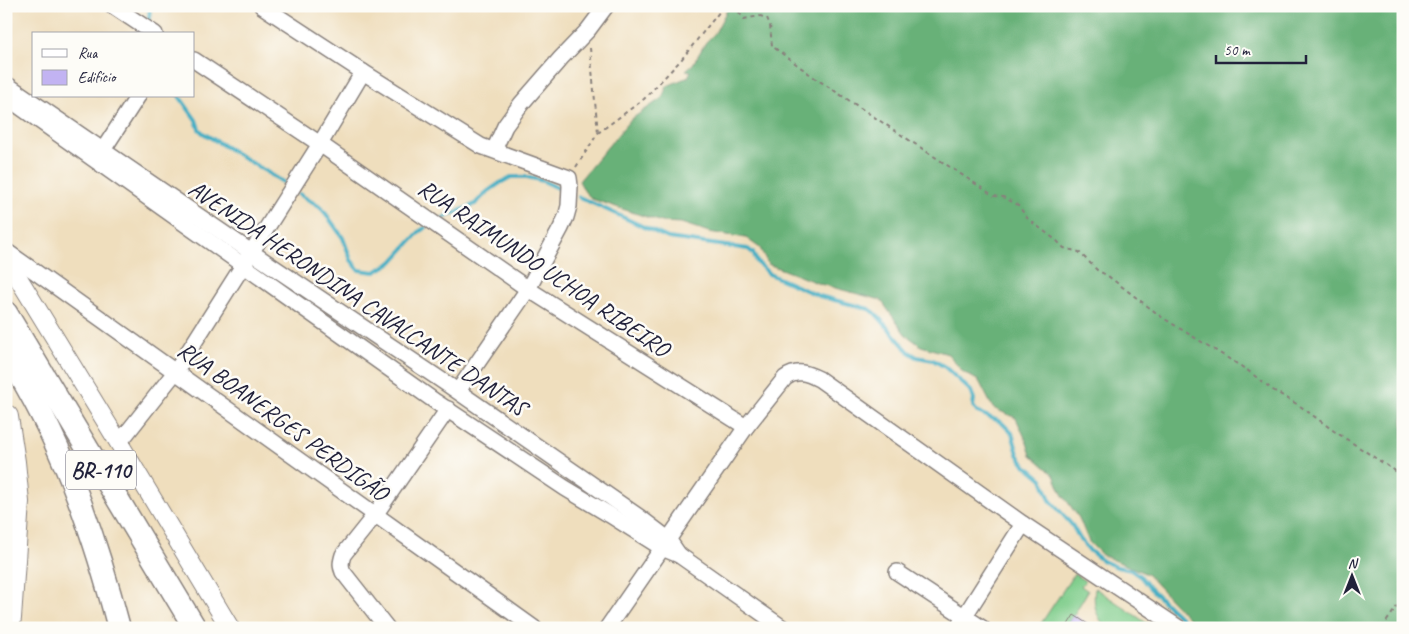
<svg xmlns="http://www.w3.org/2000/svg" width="1409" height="634" viewBox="0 0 1409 634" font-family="Caveat,sans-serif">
	<rect width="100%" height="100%" fill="#fdfcf7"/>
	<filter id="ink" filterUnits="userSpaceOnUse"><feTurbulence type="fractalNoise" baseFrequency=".02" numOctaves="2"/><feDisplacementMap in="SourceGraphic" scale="10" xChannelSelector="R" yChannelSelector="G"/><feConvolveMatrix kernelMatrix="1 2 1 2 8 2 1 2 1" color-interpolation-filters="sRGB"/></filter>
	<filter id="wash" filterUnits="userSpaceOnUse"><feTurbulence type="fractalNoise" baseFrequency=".0096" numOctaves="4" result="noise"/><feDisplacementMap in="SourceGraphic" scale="20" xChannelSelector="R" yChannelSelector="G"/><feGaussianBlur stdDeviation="1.12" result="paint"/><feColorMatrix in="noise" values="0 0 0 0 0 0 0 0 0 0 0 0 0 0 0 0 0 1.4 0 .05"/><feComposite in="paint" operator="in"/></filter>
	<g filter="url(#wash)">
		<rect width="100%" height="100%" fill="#efdebd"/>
		<g fill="#81ce8d" stroke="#527864">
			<polygon points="1074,574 1085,581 1081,586 1088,591 1066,628 1038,628"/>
			<path d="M1095,588L1154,628H1103L1104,625C1095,614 1093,602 1095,588Z"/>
		</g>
		<polygon fill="#68b178" stroke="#456a5a" points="729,6 1403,6 1403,628 1200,628 1188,618 1147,574 1102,555 1089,542 1079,518 1062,494 1054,475 1031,455 1026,440 1016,418 993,408 979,381 963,372 948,354 921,346 905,334 881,300 820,284 768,264 760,248 746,238 709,232 681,223 662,222 592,199 585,192 579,181 630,120 662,98 667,86 688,77 691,71 686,70 693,64 706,42 715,33"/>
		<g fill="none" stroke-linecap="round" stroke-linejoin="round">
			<g stroke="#46afc4" stroke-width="4">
				<polyline points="149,19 150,6"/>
				<polyline points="179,96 196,120 199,129 203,133 262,169 283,182"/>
				<polyline points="299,194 320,207 326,214 343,238 351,260 359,270 375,272 392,262 420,231 425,228"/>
				<polyline points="579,197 668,238 748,249 753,253 757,262 769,274 819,296 869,309 875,313 909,352 917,357 933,360 945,367 971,391 974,399 973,406 977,412 1001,422 1012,433 1018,454 1024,464 1042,479 1050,500 1072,525 1080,539 1090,551 1103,561 1117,567 1131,570 1141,577 1148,586 1170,608 1192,628"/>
				<polyline points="443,218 475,204 487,192 500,183 511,177 527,177 543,181 560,189"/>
			</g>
		</g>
		<g id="blocks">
			<polygon fill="#c2b3f2" points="1074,615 1094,628 1066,628"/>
		</g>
	</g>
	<g filter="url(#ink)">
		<use href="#blocks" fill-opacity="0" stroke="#88807c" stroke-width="1"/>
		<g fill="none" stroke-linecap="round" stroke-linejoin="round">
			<g stroke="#88807c" stroke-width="18">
				<g id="minor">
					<polyline points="113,6 155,34"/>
					<polyline points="262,6 363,72 481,146 569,178 570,186 569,206 566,217 561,228 528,289 458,391"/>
					<polyline points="194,60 320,144 528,289 746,427"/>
					<polyline points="6,84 251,252 447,384 639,517 668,539 679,555"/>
					<polyline points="6,97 436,402 565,488 610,515 662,548 679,555 783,628"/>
					<polyline points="103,150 138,96"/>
					<polyline points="494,150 505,126 521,104 561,58 588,30 606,6"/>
					<polyline points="6,251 534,628"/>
					<polyline points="119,443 176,371 320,144 363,72"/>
					<polyline points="897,572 982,628"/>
					<path d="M387,628L343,572C340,565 341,562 343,555L375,515L448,409"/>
					<path d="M607,628L746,427L785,378C797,369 807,373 819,379L1023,524L1179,628"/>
					<polyline points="957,628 1023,524"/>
				</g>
			</g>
			<g stroke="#88807c" stroke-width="20">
				<polyline id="tertiary" points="6,258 119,443 230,628"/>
			</g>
			<g stroke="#88807c" stroke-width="25">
				<g id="primary">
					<polyline points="6,313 195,628"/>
					<path d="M6,352C61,438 93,529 119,628"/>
				</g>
			</g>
			<g stroke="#88807c" stroke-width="26">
				<polyline id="trunk" points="6,417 13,462 17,502 9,618 7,628"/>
			</g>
			<g stroke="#88807c" stroke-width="2" stroke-dasharray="4 4" stroke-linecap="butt">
				<polyline points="734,6 744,19 760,16 767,18 770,25 772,46 815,78 994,196 1003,197 1018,205 1028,219 1057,241 1064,248 1079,252 1097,270 1108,276 1163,318 1247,370 1273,390 1300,406 1334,431 1403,476"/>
				<polyline points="590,48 598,133"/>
				<polyline points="576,167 598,133 644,99 681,60 724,6"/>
				<polyline points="1382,628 1403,598"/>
			</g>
			<use href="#minor" stroke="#fff" stroke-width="15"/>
			<use href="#tertiary" stroke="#fff" stroke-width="18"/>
			<use href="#primary" stroke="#fff" stroke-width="22"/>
			<use href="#trunk" stroke="#fff" stroke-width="24"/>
		</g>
	</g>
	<g text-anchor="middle" stroke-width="5" stroke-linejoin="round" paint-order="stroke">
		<rect fill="#fdfcf7" stroke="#646373" stroke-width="1" x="66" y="450.5" width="70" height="39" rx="4"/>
		<g font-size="22" font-weight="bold" fill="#22223b">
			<text x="101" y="478">BR-110</text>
		</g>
		<g font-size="24" fill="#22223b" stroke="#fdfcf7">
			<text transform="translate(544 268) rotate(34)" y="8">RUA RAIMUNDO UCHOA RIBEIRO</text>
			<text transform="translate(358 298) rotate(34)" y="8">AVENIDA HERONDINA CAVALCANTE DANTAS</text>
			<text transform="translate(283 421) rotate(36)" y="8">RUA BOANERGES PERDIGÃO</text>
		</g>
	</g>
	<rect width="1409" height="634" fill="none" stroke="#fdfcf7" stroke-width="25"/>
	<rect x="32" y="32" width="162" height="65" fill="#fdfcf7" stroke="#a5a5ac"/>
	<rect x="42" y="49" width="25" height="8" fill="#ffffff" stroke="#a5a5ac"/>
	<text x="78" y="58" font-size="15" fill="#22223b">Rua</text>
	<rect x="42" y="70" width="25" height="15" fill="#c2b3f2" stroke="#a5a5ac"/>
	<text x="78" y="82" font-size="15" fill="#22223b">Edifício</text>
	<g transform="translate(1352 576)" stroke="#fdfcf7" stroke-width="4" paint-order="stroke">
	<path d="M0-4L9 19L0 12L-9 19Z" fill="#22223b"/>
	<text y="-8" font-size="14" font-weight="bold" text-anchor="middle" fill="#22223b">N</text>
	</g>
	<path d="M1216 55v8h90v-8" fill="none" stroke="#22223b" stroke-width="2.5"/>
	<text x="1224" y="55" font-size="15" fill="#22223b" stroke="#fdfcf7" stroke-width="4" paint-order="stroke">50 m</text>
</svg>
